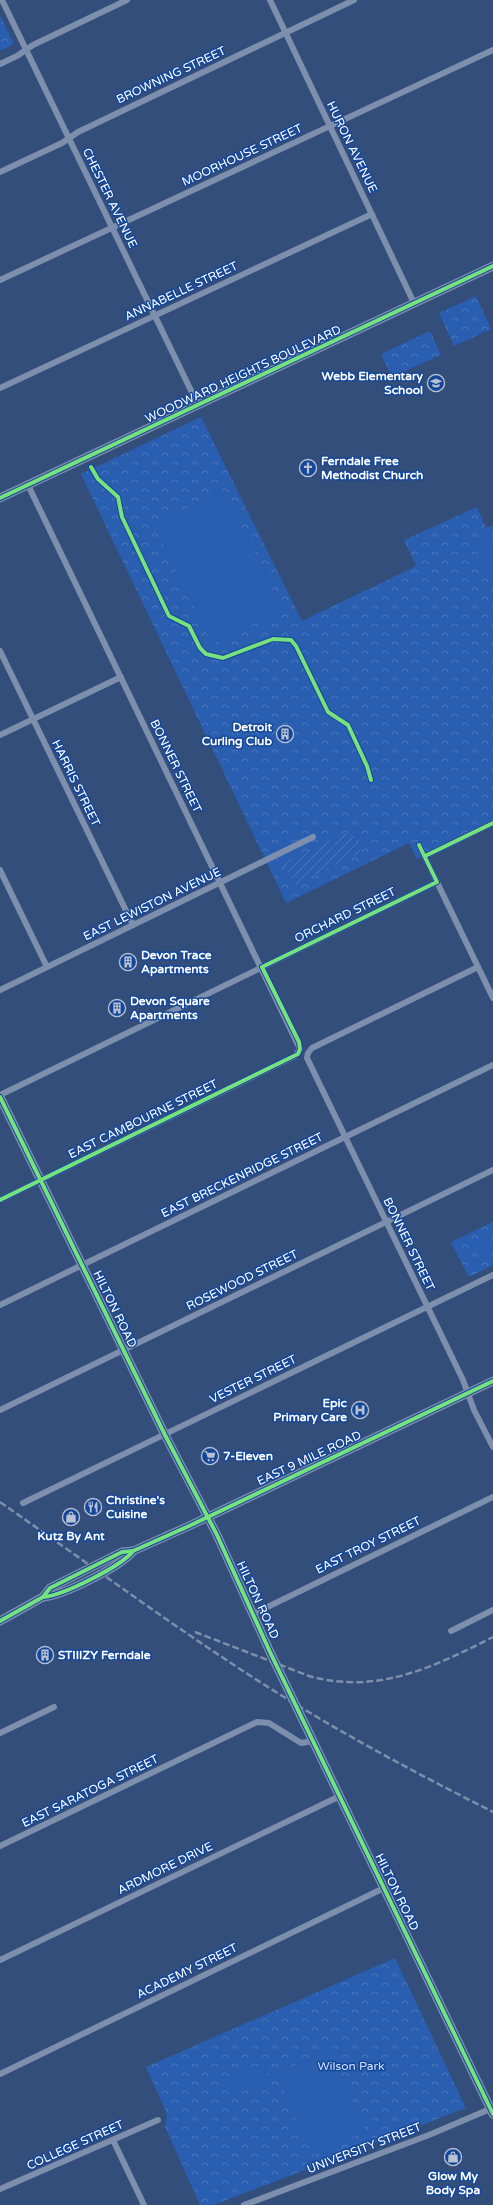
<svg xmlns="http://www.w3.org/2000/svg" width="493" height="2205" viewBox="0 0 493 2205" font-family="'Varela Round',sans-serif">
	<defs>
		<pattern id="park-crowns" width="20" height="18" patternUnits="userSpaceOnUse"><rect width="20" height="18" fill="#295eb0"/><path d="M2 6a3 3 0 1 1 6 0M12 15a3 3 0 1 1 6 0" fill="none" stroke="#4976bc"/></pattern>
		<pattern id="garden-furrows" width="10" height="10" patternUnits="userSpaceOnUse"><rect width="10" height="10" fill="#295eb0"/><path d="M-1 1l2-2M0 10L10 0M9 11l2-2" fill="none" stroke="#4976bc"/></pattern>
	</defs>
	<rect width="100%" height="100%" fill="#334e7b"/>
	<g fill="url(#park-crowns)">
		<polygon points="0,15 14,44 0,51"/>
		<polygon points="476,296 491,329 454,346 439,313"/>
		<polygon points="430,331 441,355 392,377 381,354"/>
		<polygon points="201,417 302,621 416,566 404,540 477,507 486,528 493,525 493,823 417,859 409,843 286,903 81,474"/>
		<polygon points="493,1222 493,1265 469,1277 451,1242"/>
		<polygon points="395,1958 466,2108 214,2205 200,2205 165,2127 167,2114 146,2067"/>
	</g>
	<polygon fill="url(#garden-furrows)" points="351,830 362,852 294,885 283,863"/>
	<g fill="#295eb0">
		<polygon points="224,490 282,610 212,644 154,524"/>
		<polygon points="493,537 493,587 474,546"/>
		<circle cx="487" cy="1250" r="6"/>
		<polygon points="329,2050 366,2131 313,2155 277,2074"/>
		<polygon points="263,2065 270,2082 234,2095 228,2078"/>
	</g>
	<g fill="none" stroke-linecap="round" stroke-linejoin="round">
		<g stroke="#7e8fad" stroke-width="6">
			<polyline points="2,0 198,405"/>
			<polyline points="270,0 414,303"/>
			<polyline points="0,64 17,56 33,45 127,0"/>
			<polyline points="0,172 62,143 78,132 354,0"/>
			<polyline points="0,280 493,50"/>
			<polyline points="0,388 372,214"/>
			<polyline points="0,651 133,925"/>
			<polyline points="0,735 121,677"/>
			<polyline points="419,845 493,998"/>
			<polyline points="425,856 493,823"/>
			<polyline points="0,870 47,967"/>
			<polyline points="478,967 312,1048 308,1053 307,1058 463,1380 474,1410 493,1447"/>
			<polyline points="0,990 313,837"/>
			<polyline points="0,1095 437,882"/>
			<polyline points="0,1200 295,1056 300,1049 28,485"/>
			<polyline points="0,1305 493,1065"/>
			<polyline points="0,1410 493,1170"/>
			<polyline points="23,1503 493,1275"/>
			<polyline points="253,1614 493,1497"/>
			<polyline points="451,1631 493,1610"/>
			<polyline points="0,1733 54,1707"/>
			<polyline points="0,1846 257,1722 269,1723 301,1743 313,1741"/>
			<polyline points="0,1960 340,1796"/>
			<polyline points="0,2074 384,1888"/>
			<polyline points="113,2140 144,2205"/>
			<polyline points="0,2189 158,2120"/>
			<polyline points="244,2205 429,2135 490,2109"/>
		</g>
		<g stroke="#798aaa" stroke-width="9">
			<polyline points="0,498 493,266"/>
			<polyline points="0,1097 165,1435 217,1535 270,1652 493,2114"/>
			<path d="M43,1597C62,1596 122,1566 133,1551"/>
			<polyline points="0,1621 43,1597 50,1588 122,1552 133,1551 189,1526 493,1381"/>
		</g>
		<g stroke="#7e8fab" stroke-width="2.5" stroke-dasharray="7 3" stroke-linecap="butt">
			<path d="M0,1502C98,1570 195,1643 297,1705C361,1744 426,1778 493,1812"/>
			<path d="M195,1632L309,1676C377,1695 434,1667 493,1637"/>
		</g>
		<g stroke="#14479a" stroke-width="6">
			<g id="cycleway">
				<polyline points="91,467 98,479 118,497 122,517 169,616 189,626 200,648 206,654 223,658 273,639 291,640 296,646 328,712 348,725 367,766 371,780"/>
				<polyline points="0,498 493,266"/>
				<polyline points="425,856 493,823"/>
				<polyline points="0,1097 165,1435 217,1535 270,1652 493,2114"/>
				<polyline points="0,1200 298,1054 300,1049 299,1042 262,967 437,882 419,845"/>
				<path d="M43,1597C62,1596 122,1566 133,1551"/>
				<polyline points="0,1621 43,1597 50,1588 122,1552 133,1551 189,1526 493,1381"/>
			</g>
		</g>
		<use href="#cycleway" stroke="#77e17e" stroke-width="4"/>
	</g>
	<defs>
		<g id="school-ring" transform="scale(0.9)"><circle r="9.5" fill="#14479a" stroke="#b8c1d1" stroke-width="1.5"/><path d="M0-5L7-2L0 1L-7-2ZM-4 1L0 2.5L4 1V4Q0 6-4 4Z" fill="#b8c1d1"/></g>
		<g id="church-ring" transform="scale(0.9)"><circle r="9.5" fill="#14479a" stroke="#b8c1d1" stroke-width="1.5"/><path d="M-1.2-6h2.4v3.5h3.3v2.4h-3.3V6h-2.4V-.1h-3.3v-2.4h3.3Z" fill="#b8c1d1"/></g>
		<g id="building-ring" transform="scale(0.9)"><circle r="9.5" fill="#14479a" stroke="#b8c1d1" stroke-width="1.5"/><path d="M-4-6H4V6H1V3H-1V6H-4ZM-2.5-4.3h1.7v1.8h-1.7ZM.8-4.3h1.7v1.8H.8ZM-2.5-1h1.7V.8h-1.7ZM.8-1h1.7V.8H.8Z" fill="#b8c1d1"/></g>
		<g id="hospital-ring" transform="scale(0.9)"><circle r="9.5" fill="#14479a" stroke="#b8c1d1" stroke-width="1.5"/><path d="M-5-5h3v3.5h4V-5h3V5h-3V1.5h-4V5h-3Z" fill="#b8c1d1"/></g>
		<g id="supermarket-ring" transform="scale(0.9)"><circle r="9.5" fill="#14479a" stroke="#b8c1d1" stroke-width="1.5"/><path d="M-6-5.5h2.5l.6 2H6L4.5 2H-2.5L-4.4-4H-6ZM-1.5 3.2a1.3 1.3 0 1 0 .1 0ZM3 3.2a1.3 1.3 0 1 0 .1 0Z" fill="#b8c1d1"/></g>
		<g id="restaurant-ring" transform="scale(0.9)"><circle r="9.5" fill="#14479a" stroke="#b8c1d1" stroke-width="1.5"/><path d="M-5-6h1v4h1v-4h1v4h1v-4h1v5L-1.5 .5V6h-2V.5L-5-1ZM5-6V6H3V1.5H1.5Q1.5-4 5-6Z" fill="#b8c1d1"/></g>
		<g id="shop-ring" transform="scale(0.9)"><circle r="9.5" fill="#14479a" stroke="#b8c1d1" stroke-width="1.5"/><path d="M-5-2.5h2.3a2.7 3.5 0 0 1 5.4 0H5L5.5 6h-11ZM-1.5-2.5h3a1.5 2.3 0 0 0-3 0Z" fill="#b8c1d1"/></g>
	</defs>
	<g fill-rule="evenodd">
		<use href="#school-ring" x="436" y="383"/>
		<use href="#church-ring" x="308" y="468"/>
		<use href="#building-ring" x="285" y="734"/>
		<use href="#building-ring" x="128" y="962"/>
		<use href="#building-ring" x="117" y="1008"/>
		<use href="#hospital-ring" x="360" y="1410"/>
		<use href="#supermarket-ring" x="210" y="1456"/>
		<use href="#restaurant-ring" x="93" y="1507"/>
		<use href="#shop-ring" x="71" y="1517"/>
		<use href="#building-ring" x="45" y="1655"/>
		<use href="#shop-ring" x="453" y="2157"/>
	</g>
	<g text-anchor="middle" stroke-width="3" stroke-linejoin="round" paint-order="stroke">
		<g font-size="12" fill="#fff" stroke="#14479a">
			<text transform="translate(171 75) rotate(-25)" y="4">BROWNING STREET</text>
			<text transform="translate(352 147) rotate(64)" y="4">HURON AVENUE</text>
			<text transform="translate(242 155) rotate(-25)" y="4">MOORHOUSE STREET</text>
			<text transform="translate(110 198) rotate(64)" y="4">CHESTER AVENUE</text>
			<text transform="translate(181 291) rotate(-25)" y="4">ANNABELLE STREET</text>
			<text transform="translate(243 374) rotate(-25)" y="4">WOODWARD HEIGHTS BOULEVARD</text>
			<text transform="translate(176 766) rotate(64)" y="4">BONNER STREET</text>
			<text transform="translate(76 783) rotate(64)" y="4">HARRIS STREET</text>
			<text transform="translate(152 904) rotate(-26)" y="4">EAST LEWISTON AVENUE</text>
			<text transform="translate(345 915) rotate(-26)" y="4">ORCHARD STREET</text>
			<text transform="translate(143 1119) rotate(-26)" y="4">EAST CAMBOURNE STREET</text>
			<text transform="translate(242 1175) rotate(-26)" y="4">EAST BRECKENRIDGE STREET</text>
			<text transform="translate(409 1244) rotate(64)" y="4">BONNER STREET</text>
			<text transform="translate(242 1280) rotate(-26)" y="4">ROSEWOOD STREET</text>
			<text transform="translate(115 1309) rotate(64)" y="4">HILTON ROAD</text>
			<text transform="translate(253 1379) rotate(-26)" y="4">VESTER STREET</text>
			<text transform="translate(309 1458) rotate(-25)" y="4">EAST 9 MILE ROAD</text>
			<text transform="translate(368 1545) rotate(-26)" y="4">EAST TROY STREET</text>
			<text transform="translate(258 1600) rotate(65)" y="4">HILTON ROAD</text>
			<text transform="translate(90 1791) rotate(-26)" y="4">EAST SARATOGA STREET</text>
			<text transform="translate(165 1868) rotate(-26)" y="4">ARDMORE DRIVE</text>
			<text transform="translate(397 1892) rotate(64)" y="4">HILTON ROAD</text>
			<text transform="translate(187 1971) rotate(-26)" y="4">ACADEMY STREET</text>
			<text transform="translate(75 2145) rotate(-24)" y="4">COLLEGE STREET</text>
			<text transform="translate(364 2148) rotate(-21)" y="4">UNIVERSITY STREET</text>
		</g>
		<g font-size="12" font-weight="bold" fill="#fff" stroke="#14479a" text-anchor="start">
			<text x="423" y="380" text-anchor="end">Webb Elementary<tspan x="423" dy="14">School</tspan></text>
			<text x="321" y="465">Ferndale Free<tspan x="321" dy="14">Methodist Church</tspan></text>
			<text x="272" y="731" text-anchor="end">Detroit<tspan x="272" dy="14">Curling Club</tspan></text>
			<text x="141" y="959">Devon Trace<tspan x="141" dy="14">Apartments</tspan></text>
			<text x="130" y="1005">Devon Square<tspan x="130" dy="14">Apartments</tspan></text>
			<text x="347" y="1407" text-anchor="end">Epic<tspan x="347" dy="14">Primary Care</tspan></text>
			<text x="223" y="1460">7-Eleven</text>
			<text x="106" y="1504">Christine's<tspan x="106" dy="14">Cuisine</tspan></text>
			<text x="71" y="1540" text-anchor="middle">Kutz By Ant</text>
			<text x="58" y="1659">STIIIZY Ferndale</text>
			<text x="453" y="2180" text-anchor="middle">Glow My<tspan x="453" dy="14">Body Spa</tspan></text>
		</g>
		<g font-size="12" fill="#d1e2fd" stroke="#14479a">
			<text x="351" y="2070">Wilson Park</text>
		</g>
	</g>
</svg>
